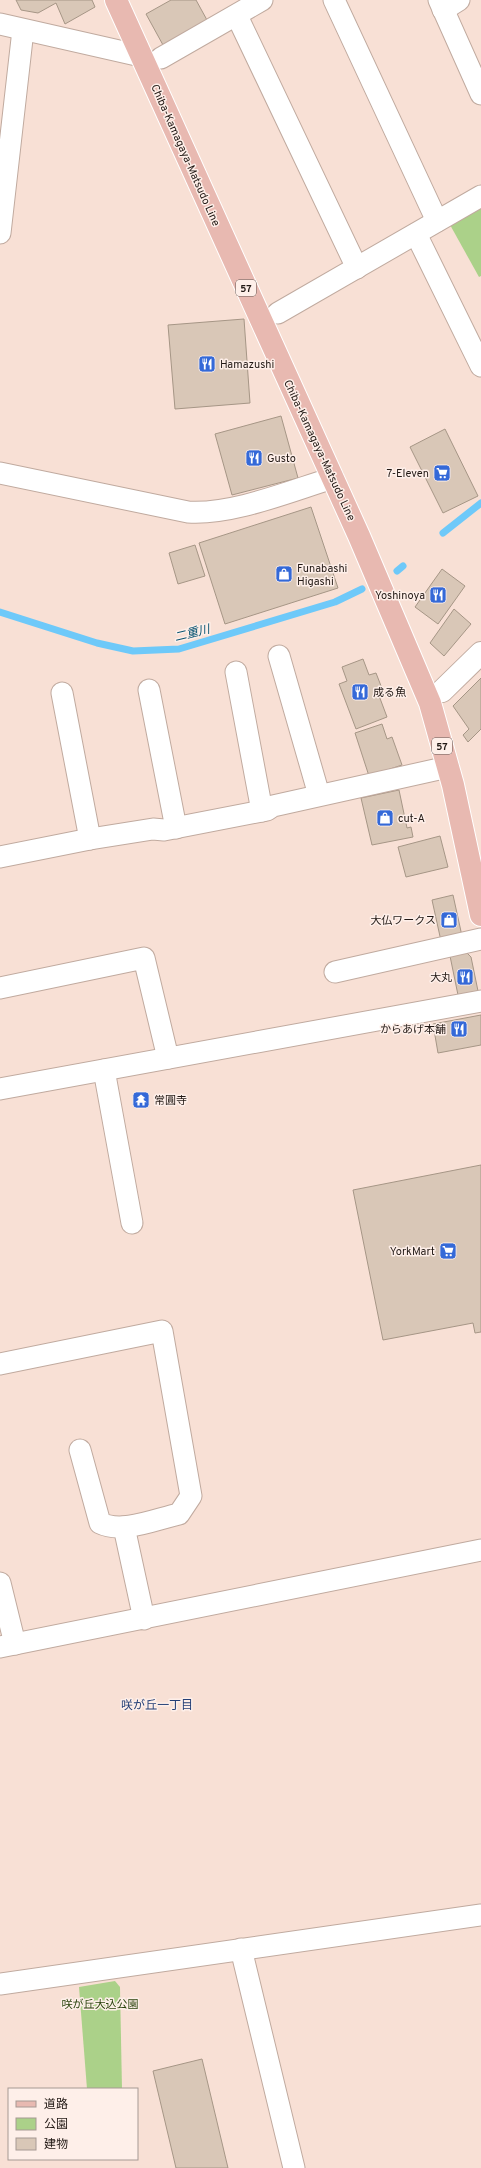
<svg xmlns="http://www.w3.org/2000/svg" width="481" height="2168" viewBox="0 0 481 2168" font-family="Overpass,'Noto Sans JP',sans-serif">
	<rect width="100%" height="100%" fill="#f8e0d5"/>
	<g fill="#abd189">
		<polygon points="481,204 481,276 479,277 449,223"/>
		<polygon points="115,1981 120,1987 122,2089 87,2089 79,1987"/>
	</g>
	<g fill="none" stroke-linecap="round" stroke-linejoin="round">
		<g stroke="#6ec9f9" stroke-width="7">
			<polyline points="443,533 481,503"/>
			<polyline points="397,571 403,566"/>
			<polyline points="0,612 97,643 133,651 179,649 335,602 362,589"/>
		</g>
	</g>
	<g fill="#d9c7b7" stroke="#a69686">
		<polygon points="16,0 92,0 95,7 65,24 56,3 38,13 21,10"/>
		<polygon points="171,0 196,0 207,20 163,45 146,14"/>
		<polygon points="244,319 250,403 175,409 168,325"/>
		<polygon points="281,416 298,478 232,495 215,434"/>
		<polygon points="445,429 478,496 443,513 410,447"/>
		<polygon points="311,507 338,588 225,624 199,543"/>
		<polygon points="195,545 205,576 178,584 169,553"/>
		<polygon points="442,569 465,586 438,624 415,607"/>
		<polygon points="454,609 471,624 444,656 430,643"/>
		<polygon points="363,659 369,675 376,673 383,691 378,693 387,717 356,729 339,684 347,681 342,667"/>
		<polygon points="481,678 481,729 468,742 463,735 469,729 453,706"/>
		<polygon points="382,724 387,739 392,737 402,765 369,776 355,733"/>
		<polygon points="399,790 407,828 411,827 413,837 372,845 361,798"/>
		<polygon points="440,836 448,867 406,877 398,847"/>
		<polygon points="453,895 462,936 441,941 432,900"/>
		<polygon points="466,952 471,957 478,991 458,995 450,956"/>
		<polygon points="481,1015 481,1045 438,1053 433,1024"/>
		<polygon points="481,1165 481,1332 475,1333 473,1323 383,1340 353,1190"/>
		<polygon points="202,2059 228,2168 176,2168 153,2071"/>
	</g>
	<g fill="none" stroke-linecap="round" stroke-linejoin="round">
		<g stroke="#c0aa9f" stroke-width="23">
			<g id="minor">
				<polyline points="334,0 437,221"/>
				<polyline points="439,0 481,94"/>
				<polyline points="443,10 459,0"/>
				<polyline points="237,16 357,268"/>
				<polyline points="0,24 141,56"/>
				<polyline points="161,58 262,0"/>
				<polyline points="0,233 23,30"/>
				<polyline points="416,234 481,366"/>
				<polyline points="278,313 481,196"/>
				<path d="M0,473L188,512C233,515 290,491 333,478"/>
				<polyline points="279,656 319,795"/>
				<polyline points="236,672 262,811"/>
				<polyline points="149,690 176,828"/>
				<polyline points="62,693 90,839"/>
				<polyline points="0,857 90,839 153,829 164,830 267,810 273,806 448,767"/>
				<polyline points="335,972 481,939"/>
				<polyline points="0,988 144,958 168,1058"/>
				<polyline points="104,1070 132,1223"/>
				<polyline points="0,1089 481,1001"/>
				<path d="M0,1364L162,1331L191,1496L179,1514C156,1519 122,1534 100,1523L80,1450"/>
				<polyline points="124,1527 144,1619"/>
				<polyline points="0,1583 15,1644"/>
				<polyline points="0,1647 481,1550"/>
				<polyline points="241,1949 294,2168"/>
				<polyline points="0,1984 481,1915"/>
			</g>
		</g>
		<g stroke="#c0aa9f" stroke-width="24">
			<polyline id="tertiary" points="442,691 481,653"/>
		</g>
		<g stroke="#fff" stroke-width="24">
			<polyline id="primary" points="116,0 359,536 430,703 453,785 481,915"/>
		</g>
		<use href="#minor" stroke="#fff" stroke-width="21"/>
		<use href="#tertiary" stroke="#fff" stroke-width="22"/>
		<use href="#primary" stroke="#e8b9b1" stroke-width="22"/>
	</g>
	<defs>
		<g id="restaurant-square" transform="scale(0.9)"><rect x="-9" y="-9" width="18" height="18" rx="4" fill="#3469d8" stroke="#feefe9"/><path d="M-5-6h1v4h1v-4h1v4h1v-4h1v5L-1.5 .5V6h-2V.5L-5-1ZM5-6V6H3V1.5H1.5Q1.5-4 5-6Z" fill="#fff"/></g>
		<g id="supermarket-square" transform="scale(0.9)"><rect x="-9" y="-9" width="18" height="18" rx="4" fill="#3469d8" stroke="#feefe9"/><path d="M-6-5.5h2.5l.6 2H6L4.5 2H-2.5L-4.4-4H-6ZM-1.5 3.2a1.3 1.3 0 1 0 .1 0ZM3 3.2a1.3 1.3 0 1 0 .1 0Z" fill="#fff"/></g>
		<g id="shop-square" transform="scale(0.9)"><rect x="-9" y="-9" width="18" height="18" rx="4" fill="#3469d8" stroke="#feefe9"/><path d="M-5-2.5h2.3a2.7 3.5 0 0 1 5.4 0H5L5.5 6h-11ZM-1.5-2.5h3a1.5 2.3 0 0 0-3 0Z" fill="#fff"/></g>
		<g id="temple-square" transform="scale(0.9)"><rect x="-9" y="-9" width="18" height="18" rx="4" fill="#3469d8" stroke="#feefe9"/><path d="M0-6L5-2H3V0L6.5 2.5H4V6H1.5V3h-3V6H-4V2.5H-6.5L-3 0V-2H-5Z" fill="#fff"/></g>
	</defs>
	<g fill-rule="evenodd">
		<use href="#restaurant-square" x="207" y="364"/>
		<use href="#restaurant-square" x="254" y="458"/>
		<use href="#supermarket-square" x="442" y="473"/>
		<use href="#shop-square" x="284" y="574"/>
		<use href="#restaurant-square" x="438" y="595"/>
		<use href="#restaurant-square" x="360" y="692"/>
		<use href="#shop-square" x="385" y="818"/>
		<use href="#shop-square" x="449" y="920"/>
		<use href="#restaurant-square" x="465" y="977"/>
		<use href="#restaurant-square" x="459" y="1029"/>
		<use href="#temple-square" x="141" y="1100"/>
		<use href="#supermarket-square" x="448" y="1251"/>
	</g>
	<g text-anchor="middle" stroke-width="3" stroke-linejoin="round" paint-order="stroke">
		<g fill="#feefe9" stroke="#645955" stroke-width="1">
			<rect x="236" y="280" width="20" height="16" rx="3"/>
			<rect x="432" y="738" width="20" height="16" rx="3"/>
		</g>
		<g font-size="10" font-weight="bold" fill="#221915">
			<text x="246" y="292">57</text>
			<text x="442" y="750">57</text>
		</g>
		<g font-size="11" fill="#221915" stroke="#feefe9">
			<text transform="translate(186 155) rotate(66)" y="4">Chiba-Kamagaya-Matsudo Line</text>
			<text transform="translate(320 450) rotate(65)" y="4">Chiba-Kamagaya-Matsudo Line</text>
		</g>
		<g font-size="11" fill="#221915" stroke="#feefe9" text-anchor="start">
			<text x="220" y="368">Hamazushi</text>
			<text x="267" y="462">Gusto</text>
			<text x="429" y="477" text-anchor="end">7-Eleven</text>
			<text x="297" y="572">Funabashi<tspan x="297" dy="13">Higashi</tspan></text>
			<text x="425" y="599" text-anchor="end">Yoshinoya</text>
			<text x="373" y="696">成る魚</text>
			<text x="398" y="822">cut-A</text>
			<text x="436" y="924" text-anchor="end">大仏ワークス</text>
			<text x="452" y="981" text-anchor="end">大丸</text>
			<text x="446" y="1033" text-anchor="end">からあげ本舗</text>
			<text x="154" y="1104">常圓寺</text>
			<text x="435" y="1255" text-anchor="end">YorkMart</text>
		</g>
		<g font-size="11" fill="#2a430d" stroke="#feefe9">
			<text x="100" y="2008">咲が丘大込公園</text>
		</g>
		<g font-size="12" font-style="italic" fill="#004f6e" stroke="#feefe9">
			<text transform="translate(192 633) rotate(-14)" y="4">二重川</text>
		</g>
		<g font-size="12" fill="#243f76" stroke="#feefe9">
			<text x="157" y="1709">咲が丘一丁目</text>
		</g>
	</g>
	<rect x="8" y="2088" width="130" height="72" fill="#feefe9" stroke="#a69994"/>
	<rect x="16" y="2101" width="20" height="6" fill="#e8b9b1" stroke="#a69994"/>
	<text x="44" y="2108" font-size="12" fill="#221915">道路</text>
	<rect x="16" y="2118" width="20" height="12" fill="#abd189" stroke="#a69994"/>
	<text x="44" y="2128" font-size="12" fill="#221915">公園</text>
	<rect x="16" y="2138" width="20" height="12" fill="#d9c7b7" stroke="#a69994"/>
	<text x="44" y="2148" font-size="12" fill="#221915">建物</text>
</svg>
